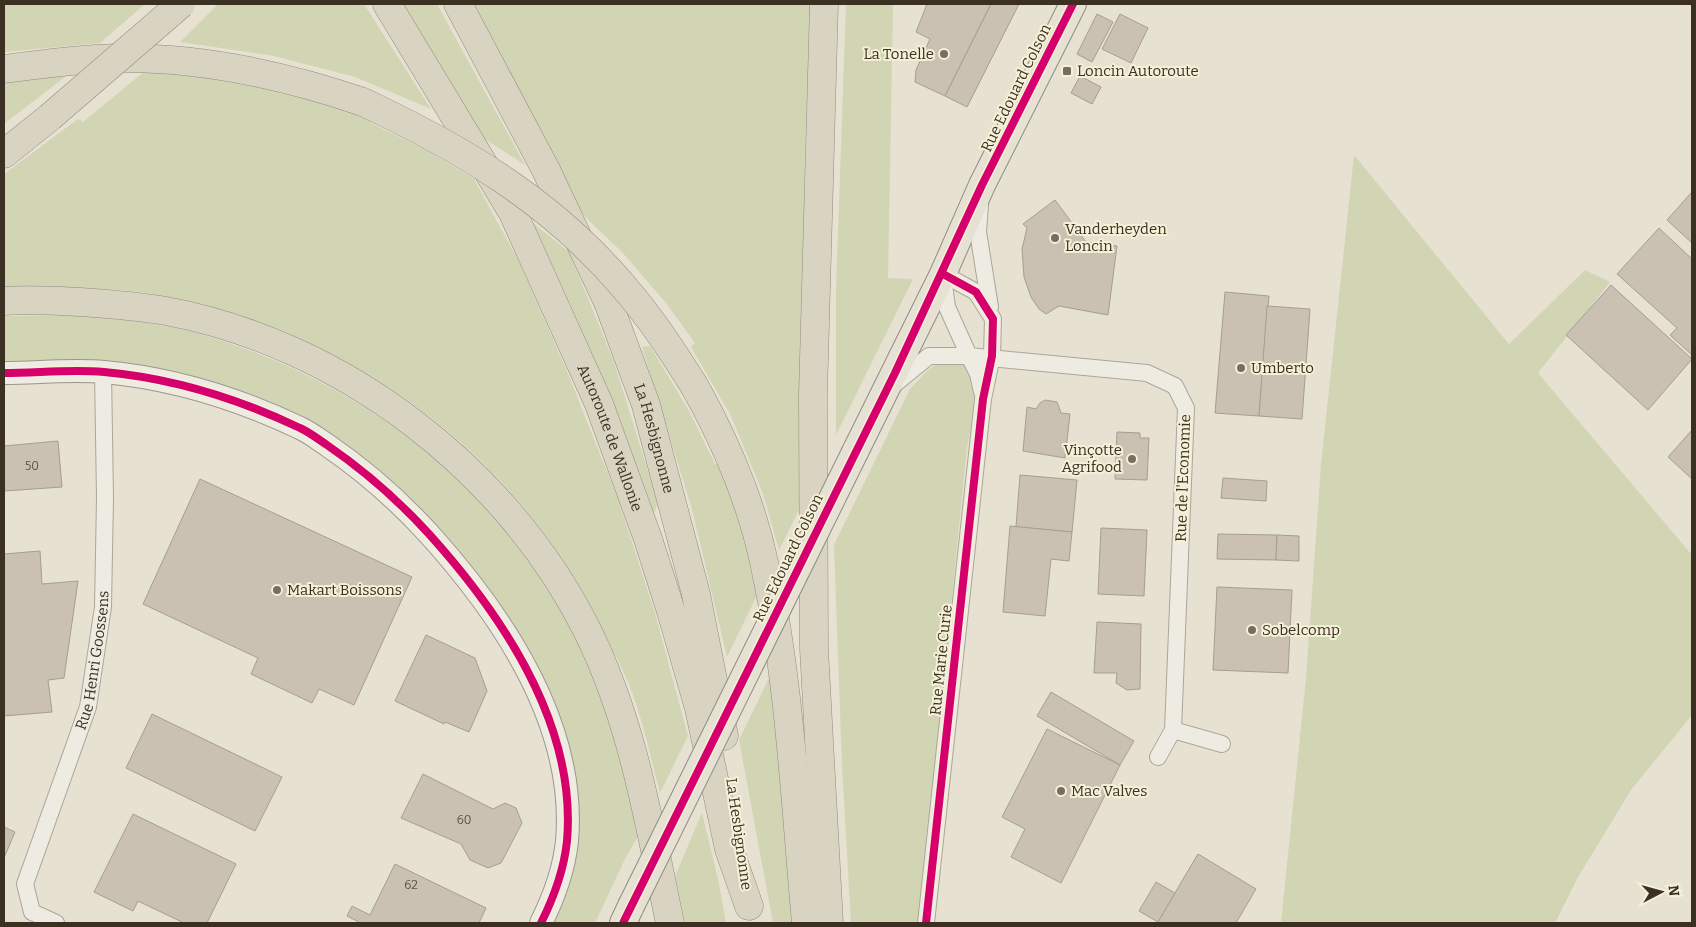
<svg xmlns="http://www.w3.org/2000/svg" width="1696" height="927" viewBox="0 0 1696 927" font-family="Bitter,serif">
	<rect width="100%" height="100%" fill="#e6e1d1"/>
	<g fill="#d2d5b4">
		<polygon points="4,4 145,4 100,43 4,52"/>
		<polygon points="218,4 364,4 431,109 355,77 274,56 180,42"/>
		<polygon points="403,4 437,4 525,165 482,137"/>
		<polygon points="470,4 811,4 805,150 801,506 779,550 763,494 731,416 691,347 695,343 666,303 622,252 580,212"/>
		<polygon points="846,4 893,4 888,278 913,279 836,435 836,289"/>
		<path d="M145,71L228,80L300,94L369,116L371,123L426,150L474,179L518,260L566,369L618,499L655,613L688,736L660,793C651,759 644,725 632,692C627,678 620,664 613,651C548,507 438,399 293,336C275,328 256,323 237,317C206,308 172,296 140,292C95,287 49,288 4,290V174L78,119L83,122Z"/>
		<polygon points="70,73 4,124 4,81"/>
		<polygon points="1354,155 1509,344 1585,270 1610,282 1538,373 1692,555 1692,715 1631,790 1578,877 1555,923 1281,923 1306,678 1321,465"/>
		<path d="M532,222L569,252L614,362L658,503L654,513C619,414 578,317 532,222Z"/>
		<path d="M78,315C115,319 153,322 189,331C369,379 519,502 593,674C615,725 627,780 640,833L625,859L595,923H550L567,750L449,542L250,398L4,366V316Z"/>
		<polygon points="650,346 689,411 715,464 720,463 761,587 727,657 692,509 642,347"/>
		<polygon points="942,361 957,361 970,367 978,391 967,448 919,923 851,923 842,766 834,545 910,389 929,369"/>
		<polygon points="770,676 795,923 773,923 739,740"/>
		<polygon points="702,813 718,879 726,923 685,923 675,876"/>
	</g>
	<g fill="#cac1b2" stroke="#a79d90">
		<polygon points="927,4 991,4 945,96 915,82 916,70 930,39 916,32"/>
		<polygon points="991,4 1019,4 967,107 945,96"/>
		<polygon points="1097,14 1113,22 1092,62 1077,54"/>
		<polygon points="1120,14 1148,28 1131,63 1102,49"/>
		<polygon points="1080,76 1101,87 1092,104 1071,93"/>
		<polygon points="1691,193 1692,195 1692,243 1667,220"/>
		<polygon points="1055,200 1086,242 1117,246 1108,315 1059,306 1046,314 1039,309 1031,297 1024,277 1022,249 1027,228 1023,224"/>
		<polygon points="1659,228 1692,259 1692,355 1670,335 1677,328 1617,274"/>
		<polygon points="1611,285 1692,359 1648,410 1566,335"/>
		<polygon points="1225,292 1269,296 1259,416 1215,413"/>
		<polygon points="1267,306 1310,309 1302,419 1259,416"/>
		<polygon points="1045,400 1057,402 1061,413 1070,414 1065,458 1023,451 1027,407 1036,409 1040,403"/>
		<polygon points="1692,430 1692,479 1668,457"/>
		<polygon points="1117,432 1140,433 1140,438 1149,438 1147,480 1115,479"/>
		<polygon points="58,441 62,487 4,491 4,446"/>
		<polygon points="1020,475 1077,480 1072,532 1016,527"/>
		<polygon points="1223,478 1267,481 1266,501 1221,498"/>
		<polygon points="200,479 412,577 354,705 319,689 312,703 251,674 258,658 143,604"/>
		<polygon points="1010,526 1072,532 1069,561 1051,559 1045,616 1003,612"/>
		<polygon points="1101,528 1147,530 1144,596 1098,594"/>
		<polygon points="1218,534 1277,535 1276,560 1217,559"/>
		<polygon points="1277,535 1299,536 1299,561 1276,560"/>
		<polygon points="40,551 42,584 78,581 64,678 48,680 52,712 4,716 4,554"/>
		<polygon points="1217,587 1292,590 1288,673 1213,670"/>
		<polygon points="1097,622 1141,624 1140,689 1127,690 1116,683 1117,673 1094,673"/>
		<polygon points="426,635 475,658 487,691 469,732 445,722 444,724 395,701"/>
		<polygon points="1051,692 1134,741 1120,765 1037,716"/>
		<polygon points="152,714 282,777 255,831 126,768"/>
		<polygon points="1047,729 1120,765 1061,883 1011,857 1025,829 1002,817"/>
		<polygon points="423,774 493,809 505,803 516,808 522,823 501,863 488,868 470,860 461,844 401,818"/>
		<polygon points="133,814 236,864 207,923 184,923 138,901 133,911 94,892"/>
		<polygon points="4,827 15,832 4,858"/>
		<polygon points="1198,854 1256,889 1236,923 1157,923"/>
		<polygon points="395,864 486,908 479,923 361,923 347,916 352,906 370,915"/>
		<polygon points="1156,882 1175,893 1158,922 1139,911"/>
	</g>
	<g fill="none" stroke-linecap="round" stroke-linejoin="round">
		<g stroke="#aca699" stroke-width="18">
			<g id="street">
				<polyline points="980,205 978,232 990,307"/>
				<polyline points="943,277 947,307 969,356 1147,373 1175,386 1186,408 1173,730 1158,757"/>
				<polyline points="891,387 929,356 969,356 978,374 982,392"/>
				<polyline points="1173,730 1222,744"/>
				<path id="s1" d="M56,923L32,912L25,884L88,707L103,607L105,498L103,372"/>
				<polyline points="926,923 983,399 992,356 993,319 976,292 943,274"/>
			</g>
		</g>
		<g stroke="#9b968a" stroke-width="24">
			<path id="secondary" d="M4,373C37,373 71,369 104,372C171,378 239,399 300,428C309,432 318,439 327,445C365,471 398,500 429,534C503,616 577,726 567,841C564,870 554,897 541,923"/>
		</g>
		<g stroke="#918b80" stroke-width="28">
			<g id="primary">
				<polyline points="855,452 943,274 982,185 1073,4"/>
				<polyline points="623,923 631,906"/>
			</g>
		</g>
		<g stroke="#918b80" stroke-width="29">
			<g id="highway">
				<path id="s2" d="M387,4L513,213L599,404L648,539L671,611L699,708L729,849L749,906"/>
				<path id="s3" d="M458,4L546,170L608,302L646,405L696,594L724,736"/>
				<polyline points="824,4 813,395 814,649 829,923"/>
				<path d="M4,69C41,64 79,59 117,58C201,57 284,75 363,102"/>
				<polyline points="4,154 50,117"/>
				<path d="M4,301C29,299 55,301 80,302C109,304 138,306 166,311C343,344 507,470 587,630C633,722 649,823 670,923"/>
				<path d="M695,387C725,441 751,501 764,562C790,680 795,803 806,923"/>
			</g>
		</g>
		<use href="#street" stroke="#eeebe2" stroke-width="16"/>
		<use href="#secondary" stroke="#eeebe2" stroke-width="22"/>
		<use href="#primary" stroke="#e5e2d4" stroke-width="26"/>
		<use href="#highway" stroke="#d9d3c2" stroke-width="28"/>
		<g stroke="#918b80" stroke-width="28" stroke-linecap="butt">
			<polyline id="primary-bridge" points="631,906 855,452"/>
		</g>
		<g stroke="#918b80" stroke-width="29" stroke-linecap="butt">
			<g id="highway-bridge">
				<path d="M363,102C463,149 552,202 624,287C651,318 673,352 695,387"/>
				<polyline points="50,117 181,4"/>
			</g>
		</g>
		<use href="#primary-bridge" stroke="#e5e2d4" stroke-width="26"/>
		<use href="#highway-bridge" stroke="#d9d3c2" stroke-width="28"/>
		<g stroke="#f5f0d8" stroke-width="11">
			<g id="cycleway">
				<path d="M4,373C37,373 71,369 104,372C171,378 239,399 300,428C309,432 318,439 327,445C365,471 398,500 429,534C503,616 577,726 567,841C564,870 554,897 541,923"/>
				<polyline points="623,923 895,373 982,185 1073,4"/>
				<polyline points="926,923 983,399 992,356 993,319 976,292 943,274"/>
			</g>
		</g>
		<use href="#cycleway" stroke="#d6006c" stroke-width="8"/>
	</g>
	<g fill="#776e5f" stroke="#f5f0d8" stroke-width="2">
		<circle cx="944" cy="54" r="5"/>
		<rect x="1062" y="66" width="10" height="10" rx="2.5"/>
		<circle cx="1055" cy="238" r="5"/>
		<circle cx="1241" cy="368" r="5"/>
		<circle cx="1132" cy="459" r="5"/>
		<circle cx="277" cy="590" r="5"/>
		<circle cx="1252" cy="630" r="5"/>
		<circle cx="1061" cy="791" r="5"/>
	</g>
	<g text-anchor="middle" stroke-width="4" stroke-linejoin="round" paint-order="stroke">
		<g font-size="12" fill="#5f5445">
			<text x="32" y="470">50</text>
			<text x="464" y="824">60</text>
			<text x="411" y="889">62</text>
		</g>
		<g font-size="15" fill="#3b3021" stroke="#f5f0d8" text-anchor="start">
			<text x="934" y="59" text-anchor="end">La Tonelle</text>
			<text x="1077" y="76">Loncin Autoroute</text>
			<text x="1065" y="234">Vanderheyden<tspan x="1065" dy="17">Loncin</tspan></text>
			<text x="1251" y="373">Umberto</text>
			<text x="1122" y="455" text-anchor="end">Vinçotte<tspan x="1122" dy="17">Agrifood</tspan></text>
			<text x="287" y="595">Makart Boissons</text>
			<text x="1262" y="635">Sobelcomp</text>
			<text x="1071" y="796">Mac Valves</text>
		</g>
		<g font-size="15" fill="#3b3021" stroke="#f5f0d8">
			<text transform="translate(1016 88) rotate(-64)" y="5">Rue Edouard Colson</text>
			<text dy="5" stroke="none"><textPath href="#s2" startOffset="489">Autoroute de Wallonie</textPath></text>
			<text dy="5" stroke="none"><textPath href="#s3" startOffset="478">La Hesbignonne</textPath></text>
			<text transform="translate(1183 478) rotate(-88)" y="5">Rue de l'Economie</text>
			<text transform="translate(788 558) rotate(-64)" y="5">Rue Edouard Colson</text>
			<text dy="5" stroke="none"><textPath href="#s1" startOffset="290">Rue Henri Goossens</textPath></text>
			<text transform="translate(941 660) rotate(-84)" y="5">Rue Marie Curie</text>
			<text transform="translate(739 834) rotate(82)" y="5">La Hesbignonne</text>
		</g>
	</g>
	<rect width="1696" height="927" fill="none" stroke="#3b3021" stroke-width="10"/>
	<g transform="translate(1661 892) rotate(84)" stroke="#f5f0d8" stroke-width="4" paint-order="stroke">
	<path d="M0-4L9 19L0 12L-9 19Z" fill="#3b3021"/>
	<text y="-8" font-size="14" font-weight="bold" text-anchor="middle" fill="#3b3021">N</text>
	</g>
</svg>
